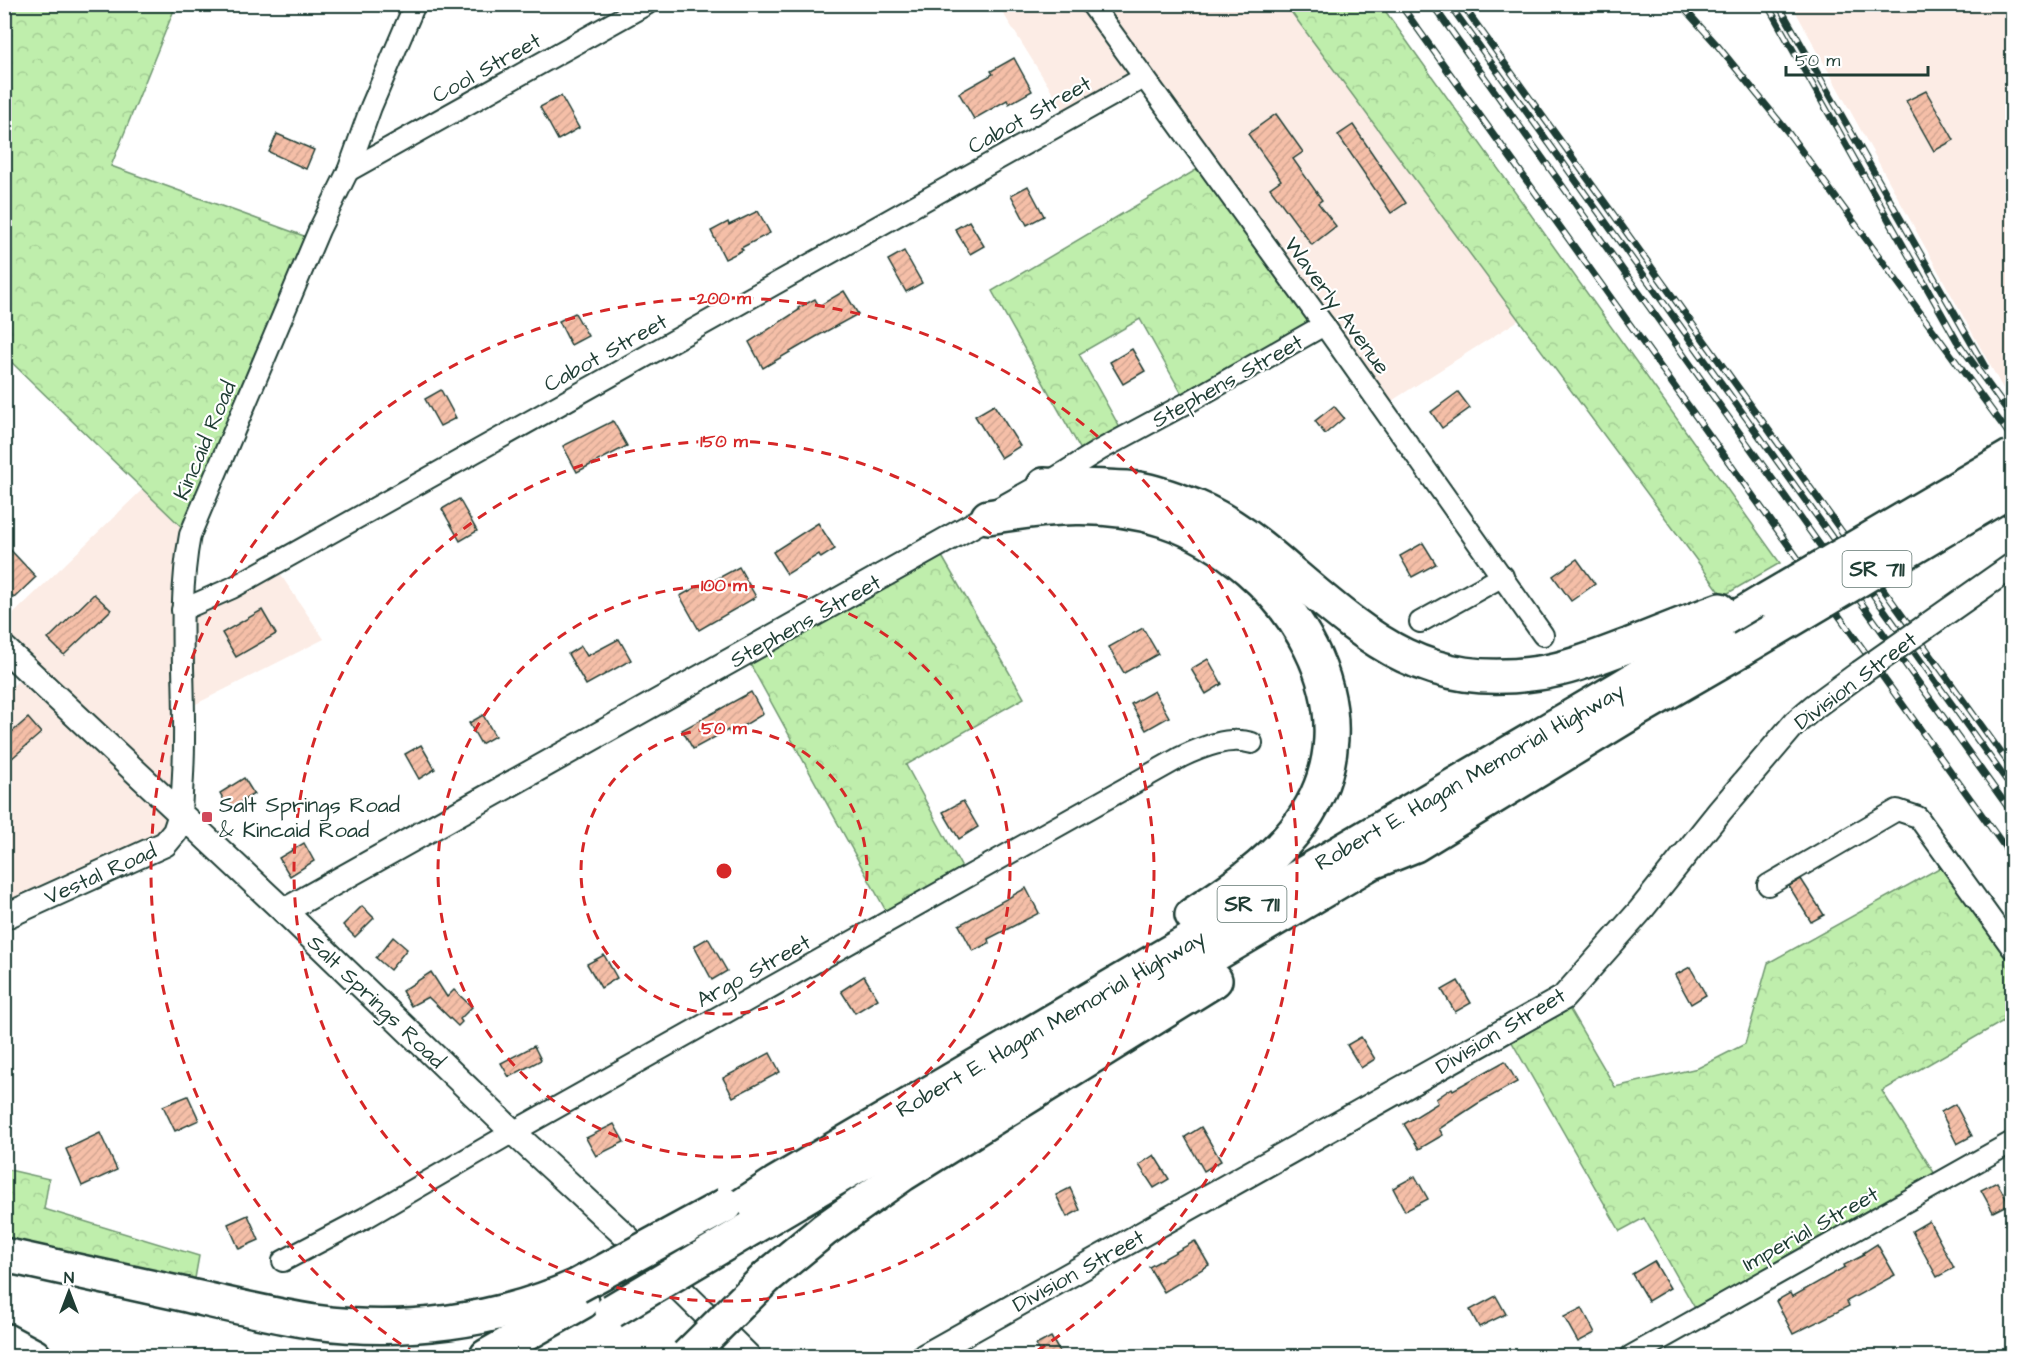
<svg xmlns="http://www.w3.org/2000/svg" width="2017" height="1361" viewBox="0 0 2017 1361" font-family="'Architects Daughter',sans-serif">
	<defs>
		<pattern id="forest-crowns" width="20" height="18" patternUnits="userSpaceOnUse" patternTransform="scale(1.5)"><rect width="20" height="18" fill="#bfeeac"/><path d="M2 6a3 3 0 1 1 6 0M12 15a3 3 0 1 1 6 0" fill="none" stroke="#a4cd95"/></pattern>
		<pattern id="building-hatch" width="6" height="6" patternUnits="userSpaceOnUse" patternTransform="scale(1.5)"><rect width="6" height="6" fill="#f5bfa8"/><path d="M-1 1l2-2M0 6l6-6M5 7l2-2" fill="none" stroke="#d2a591"/></pattern>
	</defs>
	<rect width="100%" height="100%" fill="#fff"/>
	<filter id="ink" filterUnits="userSpaceOnUse"><feTurbulence type="fractalNoise" baseFrequency=".0167" numOctaves="2"/><feDisplacementMap in="SourceGraphic" scale="12" xChannelSelector="R" yChannelSelector="G"/><feConvolveMatrix kernelMatrix="1 2 1 2 8 2 1 2 1" color-interpolation-filters="sRGB"/></filter>
	<g filter="url(#ink)">
		<g fill="#fcece5">
			<polygon points="998,5 1286,5 1519,320 1382,407 1143,78 1069,119"/>
			<polygon points="1792,5 2012,5 2012,405"/>
			<polygon points="143,489 190,535 182,610 274,565 324,639 184,710 175,832 5,917 5,694 28,671 5,648 5,622"/>
		</g>
		<g fill="url(#forest-crowns)" stroke="#6f9670" stroke-width="1.5">
			<polygon points="4,5 176,5 111,166 315,240 190,535 5,356"/>
			<polygon points="1286,5 1381,5 1780,563 1723,596"/>
			<polygon points="1206,164 1324,325 1187,403 1140,319 1079,354 1125,437 1086,459 992,291"/>
			<polygon points="936,546 1024,698 906,765 967,877 891,920 744,653"/>
			<polygon points="1950,862 2012,948 2012,1016 1882,1091 1940,1182 1700,1317 1644,1218 1620,1231 1505,1030 1563,998 1615,1087 1698,1068 1745,1044 1768,963"/>
			<polygon points="5,1169 49,1179 44,1209 199,1256 194,1284 5,1237"/>
		</g>
		<g fill="url(#building-hatch)" stroke="#1f3d34" stroke-width="1.5">
			<polygon points="1014,58 1032,91 1009,104 1007,100 974,119 959,93 993,74 991,71"/>
			<polygon points="1926,91 1954,140 1934,151 1906,101"/>
			<polygon points="561,96 579,128 558,140 540,107"/>
			<polygon points="1276,114 1303,152 1293,159 1322,200 1318,203 1336,226 1312,245 1270,188 1281,180 1248,134"/>
			<polygon points="1353,125 1406,203 1391,213 1338,135"/>
			<polygon points="277,134 314,150 306,169 269,152"/>
			<polygon points="1028,186 1044,216 1027,225 1011,195"/>
			<polygon points="758,211 770,233 741,248 743,250 725,259 711,231 728,222 729,225"/>
			<polygon points="969,221 984,246 970,254 955,229"/>
			<polygon points="904,251 922,283 906,292 888,260"/>
			<polygon points="844,291 858,314 814,338 763,368 749,342 799,310 798,308 815,299 819,306"/>
			<polygon points="575,313 588,336 571,345 559,321"/>
			<polygon points="1132,349 1145,371 1123,384 1110,362"/>
			<polygon points="441,390 456,418 440,426 425,399"/>
			<polygon points="1458,392 1470,408 1442,428 1431,412"/>
			<polygon points="994,405 1020,446 1001,458 975,416"/>
			<polygon points="1334,406 1344,418 1325,434 1315,421"/>
			<polygon points="613,421 627,446 577,472 563,446"/>
			<polygon points="459,499 477,531 460,541 442,509"/>
			<polygon points="818,523 835,549 821,558 819,554 787,574 773,552"/>
			<polygon points="4,543 36,577 14,598 4,587"/>
			<polygon points="1423,543 1436,564 1412,577 1400,556"/>
			<polygon points="1577,559 1595,584 1571,601 1553,576"/>
			<polygon points="739,567 756,597 699,630 680,596 700,585 702,587"/>
			<polygon points="94,594 111,610 64,655 48,639"/>
			<polygon points="262,610 276,634 236,657 222,633"/>
			<polygon points="1143,628 1158,654 1124,673 1109,647"/>
			<polygon points="619,639 631,660 586,685 568,654 581,646 587,656"/>
			<polygon points="1208,659 1222,684 1206,694 1191,669"/>
			<polygon points="1154,691 1169,717 1146,730 1131,704"/>
			<polygon points="751,692 763,714 730,734 728,730 693,749 682,730"/>
			<polygon points="483,715 495,736 481,744 469,723"/>
			<polygon points="28,718 41,733 11,759 4,751 4,739"/>
			<polygon points="421,745 435,769 419,779 405,754"/>
			<polygon points="244,778 254,794 229,809 220,793"/>
			<polygon points="963,801 978,827 959,839 943,812"/>
			<polygon points="304,843 314,861 290,876 279,858"/>
			<polygon points="1801,879 1824,915 1811,922 1789,886"/>
			<polygon points="1026,888 1039,913 988,939 989,943 973,951 959,925"/>
			<polygon points="362,906 374,918 355,937 343,925"/>
			<polygon points="393,937 407,949 390,970 376,958"/>
			<polygon points="708,938 727,971 712,980 694,946"/>
			<polygon points="604,955 617,978 601,988 587,964"/>
			<polygon points="1690,967 1706,995 1691,1004 1675,975"/>
			<polygon points="431,972 447,997 454,990 472,1007 460,1019 462,1022 458,1026 428,997 411,1006 402,991"/>
			<polygon points="864,976 878,999 855,1013 841,991"/>
			<polygon points="1458,981 1471,1003 1455,1012 1442,990"/>
			<polygon points="1361,1037 1375,1059 1361,1068 1347,1045"/>
			<polygon points="534,1046 541,1060 509,1077 501,1063"/>
			<polygon points="770,1053 780,1072 733,1097 723,1078"/>
			<polygon points="1505,1061 1517,1082 1477,1104 1439,1129 1443,1135 1419,1149 1404,1124 1438,1103 1436,1099 1452,1088 1453,1090"/>
			<polygon points="188,1096 199,1120 175,1131 163,1106"/>
			<polygon points="1955,1104 1972,1136 1957,1144 1941,1112"/>
			<polygon points="614,1124 624,1142 596,1156 586,1138"/>
			<polygon points="1201,1127 1221,1161 1204,1171 1185,1137"/>
			<polygon points="100,1133 117,1170 82,1186 66,1149"/>
			<polygon points="1154,1155 1169,1179 1154,1188 1139,1165"/>
			<polygon points="1415,1176 1428,1199 1405,1211 1393,1188"/>
			<polygon points="1997,1182 2009,1204 1993,1212 1981,1190"/>
			<polygon points="1070,1188 1080,1210 1067,1217 1056,1195"/>
			<polygon points="248,1215 259,1240 239,1249 228,1224"/>
			<polygon points="1929,1221 1954,1268 1937,1277 1912,1231"/>
			<polygon points="1195,1241 1209,1265 1164,1292 1149,1267"/>
			<polygon points="1877,1244 1895,1275 1847,1301 1849,1306 1793,1334 1776,1301 1790,1293 1792,1297 1845,1267 1844,1265 1864,1255 1863,1253"/>
			<polygon points="1654,1261 1670,1288 1648,1301 1632,1274"/>
			<polygon points="1496,1296 1506,1314 1479,1327 1470,1310"/>
			<polygon points="1582,1308 1595,1333 1578,1342 1564,1317"/>
			<polygon points="1051,1337 1062,1356 1042,1356 1036,1345"/>
		</g>
		<g fill="none" stroke-linecap="round" stroke-linejoin="round">
			<g stroke="#1f3d34" stroke-width="24">
				<g id="minor">
					<polyline points="1091,4 1324,325 1543,635"/>
					<polyline points="348,171 647,4"/>
					<polyline points="1047,483 1100,450 1187,403 1324,325"/>
					<polyline points="182,610 232,588 1143,78"/>
					<polyline points="1420,622 1503,576"/>
					<path d="M181,814C182,790 184,765 184,741C185,672 177,603 190,535L319,230L348,171L371,107L415,4"/>
					<polyline points="1768,885 1897,810 1918,817 2012,948"/>
					<path d="M283,1261L365,1218L513,1132L1181,757C1202,747 1229,736 1252,743"/>
					<polyline points="1631,1356 2012,1142"/>
				</g>
			</g>
			<g stroke="#1f3d34" stroke-width="28">
				<g id="tertiary">
					<polyline points="4,648 284,911 513,1132 632,1242 748,1356"/>
					<polyline points="284,911 1044,485"/>
					<polyline points="4,917 165,844 175,832 181,814"/>
					<polyline points="925,1356 1563,998 1640,911 1720,811 1795,723 1815,706 1860,673"/>
				</g>
			</g>
			<g stroke="#1f3d34" stroke-width="38">
				<g id="motorway">
					<path d="M1044,485C1075,486 1108,486 1139,489C1158,492 1178,500 1196,507C1231,522 1261,546 1289,571C1370,640 1425,690 1539,673C1572,668 1600,656 1630,645C1660,633 1690,621 1720,610"/>
					<path d="M988,517C1047,507 1106,501 1164,520C1286,561 1389,715 1294,832C1266,866 1229,891 1192,915"/>
					<polyline points="734,1211 775,1184 1620,688 1766,600"/>
					<polyline points="750,1229 1370,863 1415,845 1633,712 1742,649"/>
					<path d="M4,1255C64,1268 123,1281 182,1294C226,1304 270,1315 315,1322C403,1334 497,1322 577,1286"/>
					<polyline points="767,1277 824,1230 903,1174 1215,980"/>
					<polyline points="4,1340 34,1356"/>
					<polyline points="487,1356 582,1302"/>
				</g>
			</g>
			<use href="#minor" stroke="#fff" stroke-width="20"/>
			<use href="#tertiary" stroke="#fff" stroke-width="24"/>
			<use href="#motorway" stroke="#fff" stroke-width="33"/>
			<g stroke="#1f3d34" stroke-width="7">
				<g id="rail">
					<polyline points="1400,4 2012,857"/>
					<polyline points="1432,4 2012,813"/>
					<polyline points="1449,4 2012,788"/>
					<polyline points="1462,4 2012,768"/>
					<polyline points="1680,4 1717,45 1787,131 2012,438"/>
					<polyline points="1767,4 1957,341 2012,417"/>
					<polyline points="1778,4 1985,367"/>
				</g>
			</g>
			<use href="#rail" stroke="#fff" stroke-width="4.5" stroke-dasharray="14" stroke-linecap="butt"/>
			<g stroke="#1f3d34" stroke-width="28" stroke-linecap="butt">
				<polyline id="tertiary-bridge" points="1860,673 2012,566"/>
			</g>
			<g stroke="#1f3d34" stroke-width="38" stroke-linecap="butt">
				<g id="motorway-bridge">
					<polyline points="1766,600 2012,456"/>
					<polyline points="1742,649 2012,489"/>
					<polyline points="577,1286 726,1205"/>
					<polyline points="612,1311 750,1229"/>
					<polyline points="687,1356 767,1277"/>
				</g>
			</g>
			<use href="#tertiary-bridge" stroke="#fff" stroke-width="24"/>
			<use href="#motorway-bridge" stroke="#fff" stroke-width="33"/>
		</g>
	</g>
	<g fill="none" stroke="#d62828" stroke-width="3" stroke-dasharray="10 8">
		<circle cx="724" cy="871" r="143"/>
		<circle cx="724" cy="871" r="286"/>
		<circle cx="724" cy="871" r="430"/>
		<path d="M416 1354A573 573 0 1 1 1032 1354"/>
	</g>
	<rect fill="#d1495b" stroke="#fff" stroke-width="2" x="201" y="811" width="12" height="12" rx="3"/>
	<g text-anchor="middle" stroke-width="4.5" stroke-linejoin="round" paint-order="stroke">
		<g fill="#fff" stroke="#627771" stroke-width="1.5">
			<rect x="1842.5" y="551" width="69" height="36" rx="4.5"/>
			<rect x="1217.5" y="886" width="69" height="36" rx="4.5"/>
		</g>
		<g font-size="21" font-weight="bold" fill="#1f3d34">
			<text x="1877" y="576">SR 711</text>
			<text x="1252" y="911">SR 711</text>
		</g>
		<g font-size="22" fill="#1f3d34" stroke="#fff">
			<text transform="translate(486 67) rotate(-29)" y="8">Cool Street</text>
			<text transform="translate(1029 114) rotate(-29)" y="8">Cabot Street</text>
			<text transform="translate(1338 305) rotate(54)" y="8">Waverly Avenue</text>
			<text transform="translate(605 352) rotate(-29)" y="8">Cabot Street</text>
			<text transform="translate(1227 380) rotate(-29)" y="8">Stephens Street</text>
			<text transform="translate(204 440) rotate(-67)" y="8">Kincaid Road</text>
			<text transform="translate(805 620) rotate(-29)" y="8">Stephens Street</text>
			<text transform="translate(1855 680) rotate(-37)" y="8">Division Street</text>
			<text transform="translate(1469 776) rotate(-30)" y="8">Robert E. Hagan Memorial Highway</text>
			<text transform="translate(100 873) rotate(-24)" y="8">Vestal Road</text>
			<text transform="translate(753 970) rotate(-29)" y="8">Argo Street</text>
			<text transform="translate(377 1001) rotate(44)" y="8">Salt Springs Road</text>
			<text transform="translate(1050 1023) rotate(-30)" y="8">Robert E. Hagan Memorial Highway</text>
			<text transform="translate(1500 1030) rotate(-31)" y="8">Division Street</text>
			<text transform="translate(1810 1228) rotate(-29)" y="8">Imperial Street</text>
			<text transform="translate(1078 1270) rotate(-29)" y="8">Division Street</text>
		</g>
		<g font-size="22" fill="#1f3d34" stroke="#fff" text-anchor="start">
			<text x="219" y="812">Salt Springs Road<tspan x="219" dy="25">&amp; Kincaid Road</tspan></text>
		</g>
	</g>
	<circle cx="724" cy="871" r="9" fill="#d62828" stroke="#fff" stroke-width="3"/>
	<g font-size="18" text-anchor="middle" font-weight="bold" fill="#d62828" stroke="#fff" stroke-width="4.5" stroke-linejoin="round" paint-order="stroke">
		<text x="724" y="304">200 m</text>
		<text x="724" y="447">150 m</text>
		<text x="724" y="591">100 m</text>
		<text x="724" y="734">50 m</text>
	</g>
	<rect width="2017" height="1361" fill="none" stroke="#fff" stroke-width="24"/>
	<rect x="12" y="12" width="1993" height="1337" fill="none" stroke="#1f3d34" stroke-width="2" filter="url(#ink)"/>
	<g transform="translate(69 1292)" stroke="#ffffff" stroke-width="4.5" paint-order="stroke">
	<path d="M0-4.5L10 22L0 15L-10 22Z" fill="#1f3d34"/>
	<text y="-9" font-size="16" font-weight="bold" text-anchor="middle" fill="#1f3d34">N</text>
	</g>
	<path d="M1786 66v9h142v-9" fill="none" stroke="#1f3d34" stroke-width="3"/>
	<text x="1795" y="66" font-size="18" fill="#1f3d34" stroke="#ffffff" stroke-width="4.5" paint-order="stroke">50 m</text>
</svg>
